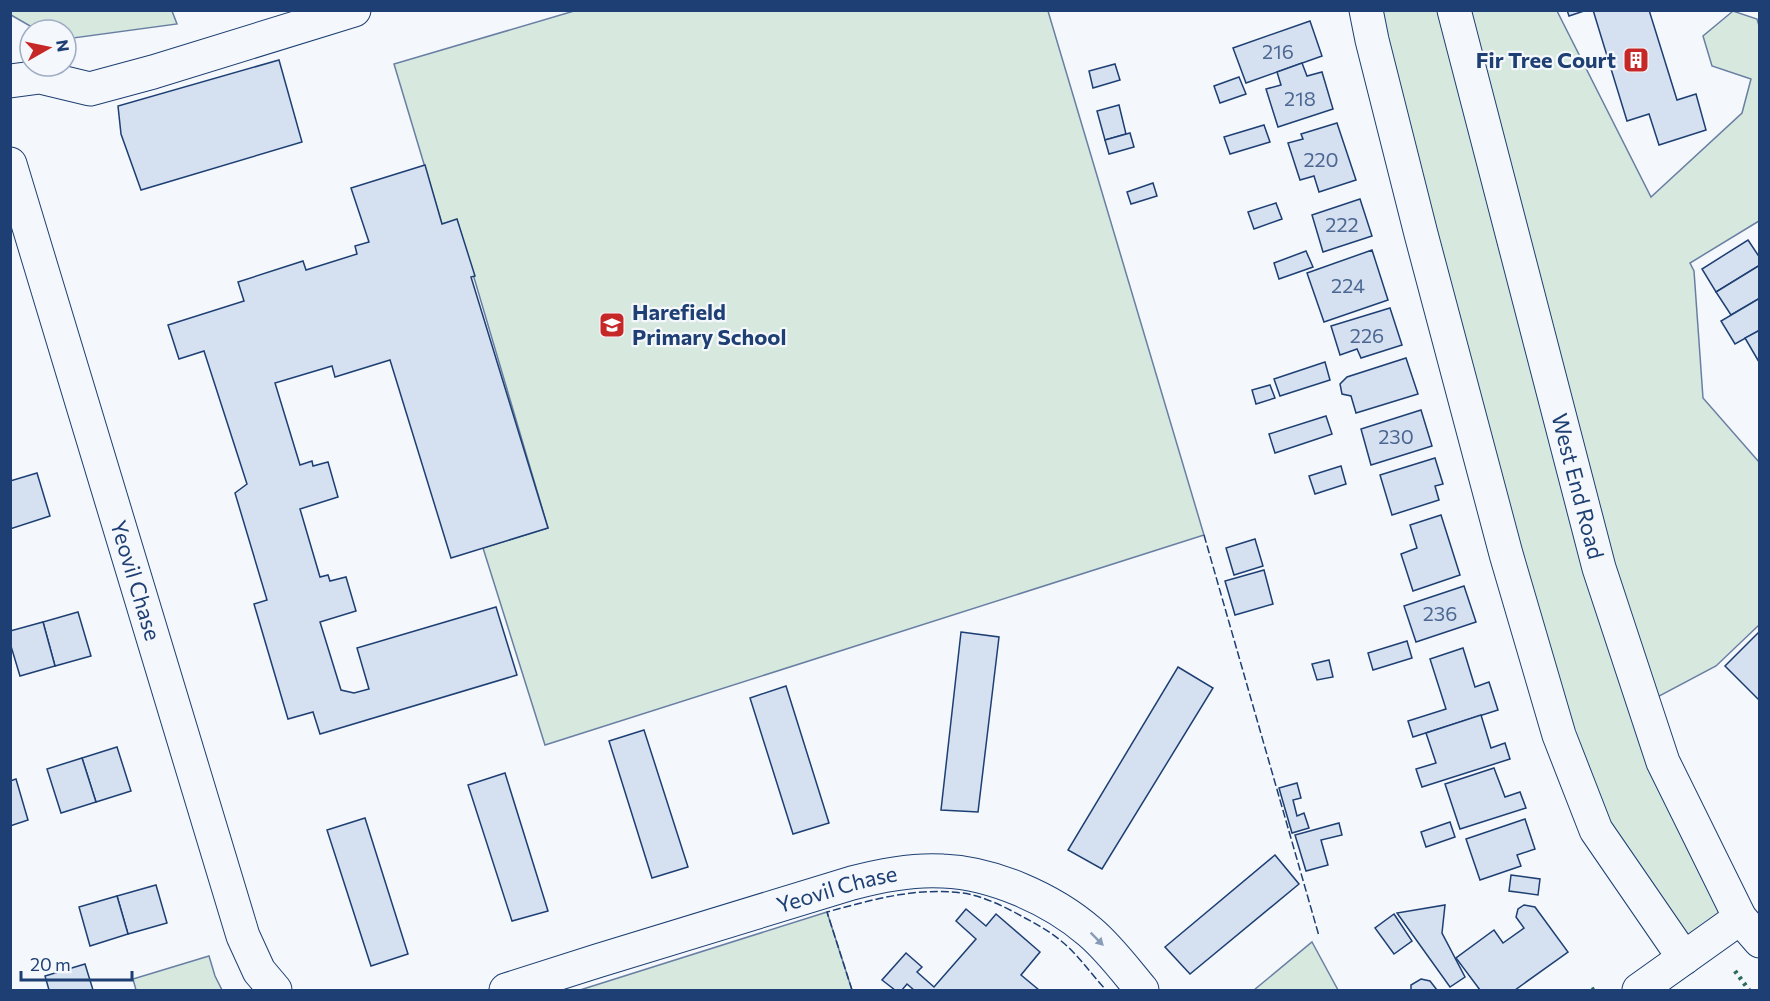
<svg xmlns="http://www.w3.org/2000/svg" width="1770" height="1001" viewBox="0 0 1770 1001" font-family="Commissioner,sans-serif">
	<rect width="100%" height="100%" fill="#f4f7fb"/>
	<g fill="#d7e8df" stroke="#687fa3" stroke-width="1.5">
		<polygon points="11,10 172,11 177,24 66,39 66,30 37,30 11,15"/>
		<polygon points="574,11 1048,11 1204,535 545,745 483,548 548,528 457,220 442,224 394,64"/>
		<polygon points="1366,11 1557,11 1651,197 1742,113 1751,79 1712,66 1703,36 1733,11 1757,19 1760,29 1759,221 1690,263 1694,271 1703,398 1759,462 1759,625 1716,666 1644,704 1740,918 1684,958 1596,830"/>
		<polygon points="827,912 852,990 580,990"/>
		<polygon points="1312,942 1338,990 1254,990"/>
		<polygon points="209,956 215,976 222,990 136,990 133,979"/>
	</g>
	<g fill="#d5e0f0" stroke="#1d3f73" stroke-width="1.5">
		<polygon points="1567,10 1587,10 1569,16"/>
		<polygon points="1593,10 1649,10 1677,100 1696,94 1706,130 1659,145 1649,114 1627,121"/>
		<polygon points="1310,21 1322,56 1246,83 1233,48"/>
		<polygon points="279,60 302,142 141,190 121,134 118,106"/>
		<polygon points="1302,63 1307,76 1322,72 1333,109 1278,127 1266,89 1281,85 1277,72"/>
		<polygon points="1115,64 1120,80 1093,88 1089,71"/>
		<polygon points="1239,77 1246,94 1220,103 1214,86"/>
		<polygon points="1119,105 1126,134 1105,140 1097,111"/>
		<polygon points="1337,123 1356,180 1319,192 1314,176 1300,180 1288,143 1303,139 1301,134"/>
		<polygon points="1264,125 1270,142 1230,154 1224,137"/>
		<polygon points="1130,133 1134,147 1109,154 1105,140"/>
		<polygon points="425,165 442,224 457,219 475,276 471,277 548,528 451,558 390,360 335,377 332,366 275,383 300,465 312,461 313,466 328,462 338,497 300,509 320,577 328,575 330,581 346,577 356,611 320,622 341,690 354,693 369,689 357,648 496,607 517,675 320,734 313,712 288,719 254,604 267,600 235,493 247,484 204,351 179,359 168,325 244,301 238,282 303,261 306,270 357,254 355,246 369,242 351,188"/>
		<polygon points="1153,183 1157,196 1131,204 1127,192"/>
		<polygon points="1360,199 1372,236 1323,252 1312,215"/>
		<polygon points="1276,203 1282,219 1254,229 1248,212"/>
		<polygon points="1748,240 1760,258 1760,265 1716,292 1702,269"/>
		<polygon points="1372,250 1388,300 1324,322 1307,273"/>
		<polygon points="1306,251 1313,267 1279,279 1274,263"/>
		<polygon points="1760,265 1760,298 1731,315 1716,292"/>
		<polygon points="1760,298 1760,330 1735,344 1721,321"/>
		<polygon points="1390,308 1402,345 1361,358 1357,349 1340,355 1331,326"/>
		<polygon points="1760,330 1760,361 1759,362 1745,338"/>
		<polygon points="1406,358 1418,394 1356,413 1351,396 1342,394 1340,384 1347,377"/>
		<polygon points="1325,362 1330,380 1280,396 1274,379"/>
		<polygon points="1270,385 1275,398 1256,404 1252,390"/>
		<polygon points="1421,410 1432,446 1371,465 1361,429"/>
		<polygon points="1326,416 1332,434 1275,453 1269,434"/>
		<polygon points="1435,458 1443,484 1435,486 1439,500 1392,515 1380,475"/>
		<polygon points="1341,466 1346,484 1315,494 1309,476"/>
		<polygon points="37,473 50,516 10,529 10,481"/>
		<polygon points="1441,515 1460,575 1413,591 1401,554 1417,548 1410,525"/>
		<polygon points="1255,539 1263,566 1234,575 1226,548"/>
		<polygon points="1264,570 1273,604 1235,615 1225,581"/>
		<polygon points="1464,586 1476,622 1416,642 1404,606"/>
		<polygon points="78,612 91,656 55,666 43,622"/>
		<polygon points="43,622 55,666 20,676 10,643 10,631"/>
		<polygon points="1760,631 1760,701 1725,666"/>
		<polygon points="961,632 999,637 978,812 941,810"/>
		<polygon points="1407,641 1412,658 1373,670 1368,653"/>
		<polygon points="1463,648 1475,687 1489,682 1498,710 1413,737 1408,721 1446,709 1430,659"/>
		<polygon points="1329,660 1333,677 1317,680 1312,664"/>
		<polygon points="1178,667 1213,688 1102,869 1068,850"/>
		<polygon points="786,686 829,823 793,834 750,698"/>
		<polygon points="1481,715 1491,748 1505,743 1510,759 1422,787 1416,769 1436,763 1426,733"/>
		<polygon points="644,730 688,867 652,878 609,741"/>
		<polygon points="117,747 131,791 96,802 82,758"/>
		<polygon points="82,758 96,802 61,813 47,769"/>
		<polygon points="1494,768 1505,797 1520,792 1526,808 1460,829 1445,784"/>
		<polygon points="505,773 548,911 512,921 468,785"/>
		<polygon points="16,779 28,820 10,826 10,781"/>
		<polygon points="1297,783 1301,798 1293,800 1297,816 1304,813 1309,828 1292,833 1279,788"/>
		<polygon points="365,818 408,954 371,966 327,830"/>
		<polygon points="1525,819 1535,849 1517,855 1521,866 1480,880 1466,839"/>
		<polygon points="1450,822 1455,837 1426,847 1421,832"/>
		<polygon points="1339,823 1342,835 1321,840 1328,865 1306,871 1295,835"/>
		<polygon points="1275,855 1299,884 1190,974 1165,947"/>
		<polygon points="1511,875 1540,879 1538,895 1509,891"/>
		<polygon points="156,885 167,923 128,934 117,896"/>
		<polygon points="117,896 128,934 90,946 79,907"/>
		<polygon points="1445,905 1442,933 1465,977 1450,987 1397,913"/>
		<polygon points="1524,905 1535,907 1568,952 1515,990 1480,990 1456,958 1494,930 1503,943 1524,928 1516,917 1518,909"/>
		<polygon points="966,909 986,926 996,914 1040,952 1021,975 1039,990 914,990 907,984 902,990 895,990 882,980 906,953 922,967 917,972 934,987 976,939 956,921"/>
		<polygon points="1394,914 1412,941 1394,954 1375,928"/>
		<polygon points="85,964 93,990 49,990 45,976"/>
		<polygon points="1421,979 1430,981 1437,990 1411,990 1411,985"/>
	</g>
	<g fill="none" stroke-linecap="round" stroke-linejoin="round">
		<g stroke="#1d3f73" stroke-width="35">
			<g id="street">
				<polyline points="1366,10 1372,40 1421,234 1506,554 1559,735 1596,830 1684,958"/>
				<polyline points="10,81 40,77 90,89 153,72 354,10"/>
				<path id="s1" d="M10,164L243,936L259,971L275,990"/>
				<path id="s2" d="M506,990L597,961L852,883C882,875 912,869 943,871C993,873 1052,899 1090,932C1110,949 1126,971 1142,990"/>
				<polyline points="1639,990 1740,918"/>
			</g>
		</g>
		<g stroke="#1d3f73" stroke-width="35">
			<g id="secondary">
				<path id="s3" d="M1454,10L1599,568L1663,762L1740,918L1760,941"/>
			</g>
		</g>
		<use href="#street" stroke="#f4f7fb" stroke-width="33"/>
		<use href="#secondary" stroke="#f4f7fb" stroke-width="33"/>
		<g stroke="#2c6c60" stroke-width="4.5" stroke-dasharray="3 4.5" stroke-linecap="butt">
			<polyline points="1735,971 1749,990"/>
			<polyline points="1592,990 1596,988"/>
		</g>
		<g stroke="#1d3f73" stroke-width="1.5" stroke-dasharray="8 3" stroke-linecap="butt">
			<polyline points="1204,535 1319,936"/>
			<path d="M852,990L827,912C871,900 915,887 962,893C982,895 1007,908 1025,918C1040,926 1054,934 1067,946C1081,959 1093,976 1106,990"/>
		</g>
	</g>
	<defs><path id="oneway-solid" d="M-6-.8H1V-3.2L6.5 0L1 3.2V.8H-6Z" transform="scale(1.5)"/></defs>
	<use fill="#889bb7" href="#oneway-solid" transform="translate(1097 939) rotate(45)"/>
	<defs>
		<g id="building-square" transform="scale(1.35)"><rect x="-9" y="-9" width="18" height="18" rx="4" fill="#c62828" stroke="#f4f7fb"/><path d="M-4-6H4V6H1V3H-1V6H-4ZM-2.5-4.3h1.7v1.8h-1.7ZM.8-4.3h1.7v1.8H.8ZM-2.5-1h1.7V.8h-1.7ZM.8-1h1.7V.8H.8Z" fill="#fff"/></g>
		<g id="school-square" transform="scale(1.35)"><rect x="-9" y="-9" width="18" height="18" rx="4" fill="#c62828" stroke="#f4f7fb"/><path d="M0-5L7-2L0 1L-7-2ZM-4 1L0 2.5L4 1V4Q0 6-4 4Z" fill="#fff"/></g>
	</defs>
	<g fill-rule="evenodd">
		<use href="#building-square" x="1636" y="60"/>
		<use href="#school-square" x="612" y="325"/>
	</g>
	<g text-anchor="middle" stroke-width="4.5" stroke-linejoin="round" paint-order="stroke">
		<g font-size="20" fill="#4b6792">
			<text x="1278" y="59">216</text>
			<text x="1300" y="106">218</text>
			<text x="1321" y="167">220</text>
			<text x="1342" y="232">222</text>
			<text x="1348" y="293">224</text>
			<text x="1367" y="343">226</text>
			<text x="1396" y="444">230</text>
			<text x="1440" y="621">236</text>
		</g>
		<g font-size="22" font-weight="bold" fill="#1d3f73" stroke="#f4f7fb" text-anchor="end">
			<text x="1616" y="68">Fir Tree Court</text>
			<text x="632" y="320" text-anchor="start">Harefield<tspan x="632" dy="25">Primary School</tspan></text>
		</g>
		<g font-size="22" fill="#1d3f73" stroke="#f4f7fb">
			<text dy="8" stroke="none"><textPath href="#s3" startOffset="492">West End Road</textPath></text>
			<text dy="8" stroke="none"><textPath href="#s1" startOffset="435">Yeovil Chase</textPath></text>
			<text dy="8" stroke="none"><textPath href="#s2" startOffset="346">Yeovil Chase</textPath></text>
		</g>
	</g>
	<rect width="1770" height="1001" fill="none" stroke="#1d3f73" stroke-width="24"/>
	<g transform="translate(48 48) rotate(81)"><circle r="28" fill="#f4f7fb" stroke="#9eadc5" stroke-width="1.5"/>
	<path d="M0-4.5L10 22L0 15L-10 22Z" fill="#c62828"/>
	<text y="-9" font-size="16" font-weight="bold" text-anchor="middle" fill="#1d3f73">N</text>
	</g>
	<path d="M21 971v9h111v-9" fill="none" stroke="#1d3f73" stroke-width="3"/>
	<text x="30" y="971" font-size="18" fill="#1d3f73" stroke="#f4f7fb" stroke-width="4.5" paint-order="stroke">20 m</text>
</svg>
